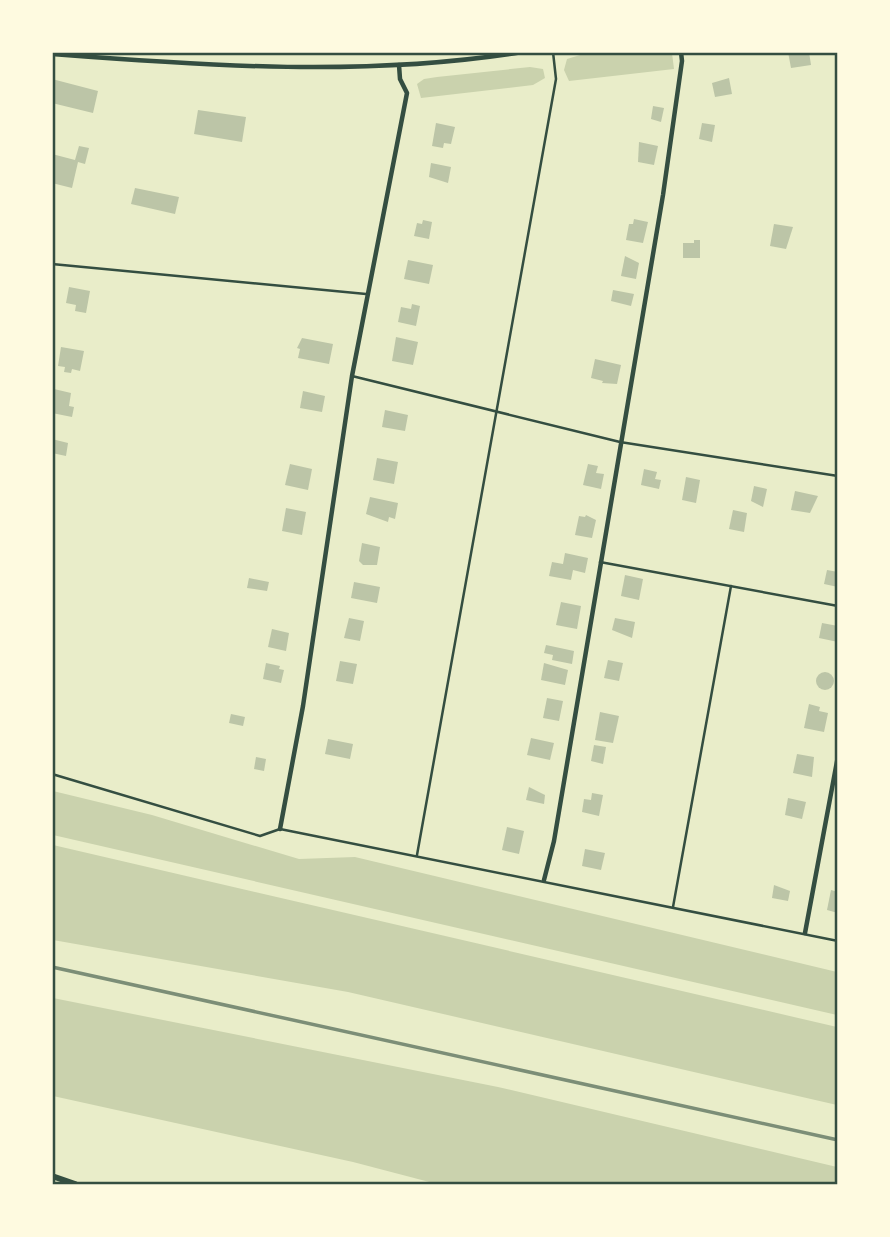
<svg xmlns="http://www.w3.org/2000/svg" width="890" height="1237" viewBox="0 0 890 1237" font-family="'Noto Serif',serif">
	<rect width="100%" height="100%" fill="#e9edc9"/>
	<g fill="#cad2ad">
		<polygon points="590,52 672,53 674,69 569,81 564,70 567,59"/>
		<polygon points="530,67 543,69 545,78 533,85 421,98 417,84 424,79 437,77"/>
		<polygon points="53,791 152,815 299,859 355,857 837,972 837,1015 53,835"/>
		<polygon points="53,845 837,1027 837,1105 348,992 53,940"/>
		<polygon points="53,998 498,1087 837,1167 837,1184 437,1184 353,1162 53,1096"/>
	</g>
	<g fill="#bcc5a7">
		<polygon points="788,52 809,52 811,65 791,68"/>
		<polygon points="729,78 732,94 715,97 712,83"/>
		<polygon points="52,79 98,91 93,113 52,103"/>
		<polygon points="653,106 664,108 661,122 651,119"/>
		<polygon points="198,110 246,117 242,142 194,134"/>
		<polygon points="436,123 455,127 451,144 444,143 443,148 432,146"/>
		<polygon points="702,123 715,125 712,142 699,139"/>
		<polygon points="639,142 658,146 654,165 638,162"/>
		<polygon points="79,146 89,148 85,164 78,162 72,188 52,183 52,154 75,160"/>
		<polygon points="431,163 451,167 448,183 429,177"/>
		<polygon points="135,188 179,197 175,214 131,204"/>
		<polygon points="634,219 648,222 643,243 626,240 629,224 633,224"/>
		<polygon points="423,220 432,222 429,239 414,236 417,223 422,224"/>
		<polygon points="774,224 793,227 786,249 770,246"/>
		<polygon points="694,240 700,240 700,258 683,258 683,243 694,243"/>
		<polygon points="625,256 639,263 636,279 621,276"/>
		<polygon points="408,260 433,265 429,284 404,279"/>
		<polygon points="69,287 90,291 86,313 75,311 76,305 66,303"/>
		<polygon points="613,290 634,294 631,306 611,301"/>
		<polygon points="412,304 420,306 416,326 398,322 401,307 411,309"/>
		<polygon points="396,337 418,342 413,365 392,361"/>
		<polygon points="302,338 333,344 329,364 298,358 300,349 297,348"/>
		<polygon points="61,347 84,351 80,371 72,369 71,373 64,372 65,367 58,366"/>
		<polygon points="595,359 621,365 617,384 602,383 603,381 591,378"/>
		<polygon points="54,389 71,393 69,406 74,407 72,417 52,413"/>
		<polygon points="303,391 325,396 322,412 300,408"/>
		<polygon points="385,410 408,415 405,431 382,427"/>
		<polygon points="52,439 68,443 66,456 52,453"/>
		<polygon points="377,458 398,462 394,484 373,480"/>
		<polygon points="290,464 312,469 308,490 285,485"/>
		<polygon points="588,464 598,466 596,473 604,474 601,489 583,485"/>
		<polygon points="644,469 657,472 655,479 661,480 659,489 641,485"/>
		<polygon points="686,477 700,480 696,503 682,500"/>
		<polygon points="754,486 767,489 763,507 751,501"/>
		<polygon points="795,491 818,496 810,513 791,510"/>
		<polygon points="370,497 398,503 395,519 389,517 388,522 366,514"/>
		<polygon points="286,508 306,512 302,535 282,531"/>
		<polygon points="733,510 747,513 744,532 729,529"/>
		<polygon points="586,515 596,520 592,538 575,535 579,516 585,517"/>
		<polygon points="362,543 380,547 377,565 363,565 359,561"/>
		<polygon points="565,553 588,558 585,573 573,570 571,580 549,576 552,562 563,564"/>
		<polygon points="827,570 838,572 838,587 824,584"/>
		<polygon points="625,575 643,579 639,600 621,596"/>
		<polygon points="249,578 269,582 267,591 247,588"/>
		<polygon points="354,582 380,587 377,603 351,598"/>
		<polygon points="561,602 581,606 577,629 556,625"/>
		<polygon points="349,618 364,621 360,641 344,638"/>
		<polygon points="615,618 635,622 632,638 612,630"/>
		<polygon points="822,623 838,626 838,642 819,638"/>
		<polygon points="272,629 289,633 286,651 268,647"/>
		<polygon points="546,645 574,651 572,664 552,660 553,655 544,653"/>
		<polygon points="608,660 623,663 619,681 604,678"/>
		<polygon points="340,661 357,664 353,684 336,681"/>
		<polygon points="266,663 280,666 279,669 284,670 281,683 263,679"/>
		<polygon points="544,663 568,670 565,685 541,680"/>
		<circle cx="825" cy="681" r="9"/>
		<polygon points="547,698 563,701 559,721 543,718"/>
		<polygon points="809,704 820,707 819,711 828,713 824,732 804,728"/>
		<polygon points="600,712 619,716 613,743 595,740"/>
		<polygon points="231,714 245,717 243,726 229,723"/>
		<polygon points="531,738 554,743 550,760 527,755"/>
		<polygon points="328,739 353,744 350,759 325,754"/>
		<polygon points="594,745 606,747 603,764 591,761"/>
		<polygon points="797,754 814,757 812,777 793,773"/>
		<polygon points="256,757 266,759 264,771 254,769"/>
		<polygon points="529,787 545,795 544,804 526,800"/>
		<polygon points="592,793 603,795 599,816 582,812 584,799 591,800"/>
		<polygon points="788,798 806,802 802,819 785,815"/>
		<polygon points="507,827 524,831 519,854 502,850"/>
		<polygon points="585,849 605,853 601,870 582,866"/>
		<polygon points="774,885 790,891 788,901 772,898"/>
		<polygon points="831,890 838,892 838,913 827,910"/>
	</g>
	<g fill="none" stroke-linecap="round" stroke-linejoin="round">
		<g stroke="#344e41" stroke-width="2.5">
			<polyline points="52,264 366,294"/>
			<polyline points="352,376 620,442 838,476"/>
			<polyline points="600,562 838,606"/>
			<polyline points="52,774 260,836 280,829 838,941"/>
			<polyline points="417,855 556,79 553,52"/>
			<polyline points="673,907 731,586"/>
		</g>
		<g stroke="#344e41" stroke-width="4.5">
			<path d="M52,54C207,66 368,77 522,52"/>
			<polyline points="280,829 303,706 352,376 407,93 400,79 399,65"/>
			<polyline points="544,880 554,841 663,195 682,61 681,52"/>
			<polyline points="805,933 838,756"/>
		</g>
		<polyline stroke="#344e41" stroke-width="6" points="52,1176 75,1184"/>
		<polyline stroke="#7c8e77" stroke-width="3.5" points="52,967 838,1140"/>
	</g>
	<rect width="890" height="1237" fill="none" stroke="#fefae0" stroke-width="108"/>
	<rect x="54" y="54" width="782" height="1129" fill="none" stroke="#344e41" stroke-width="2.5"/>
</svg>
